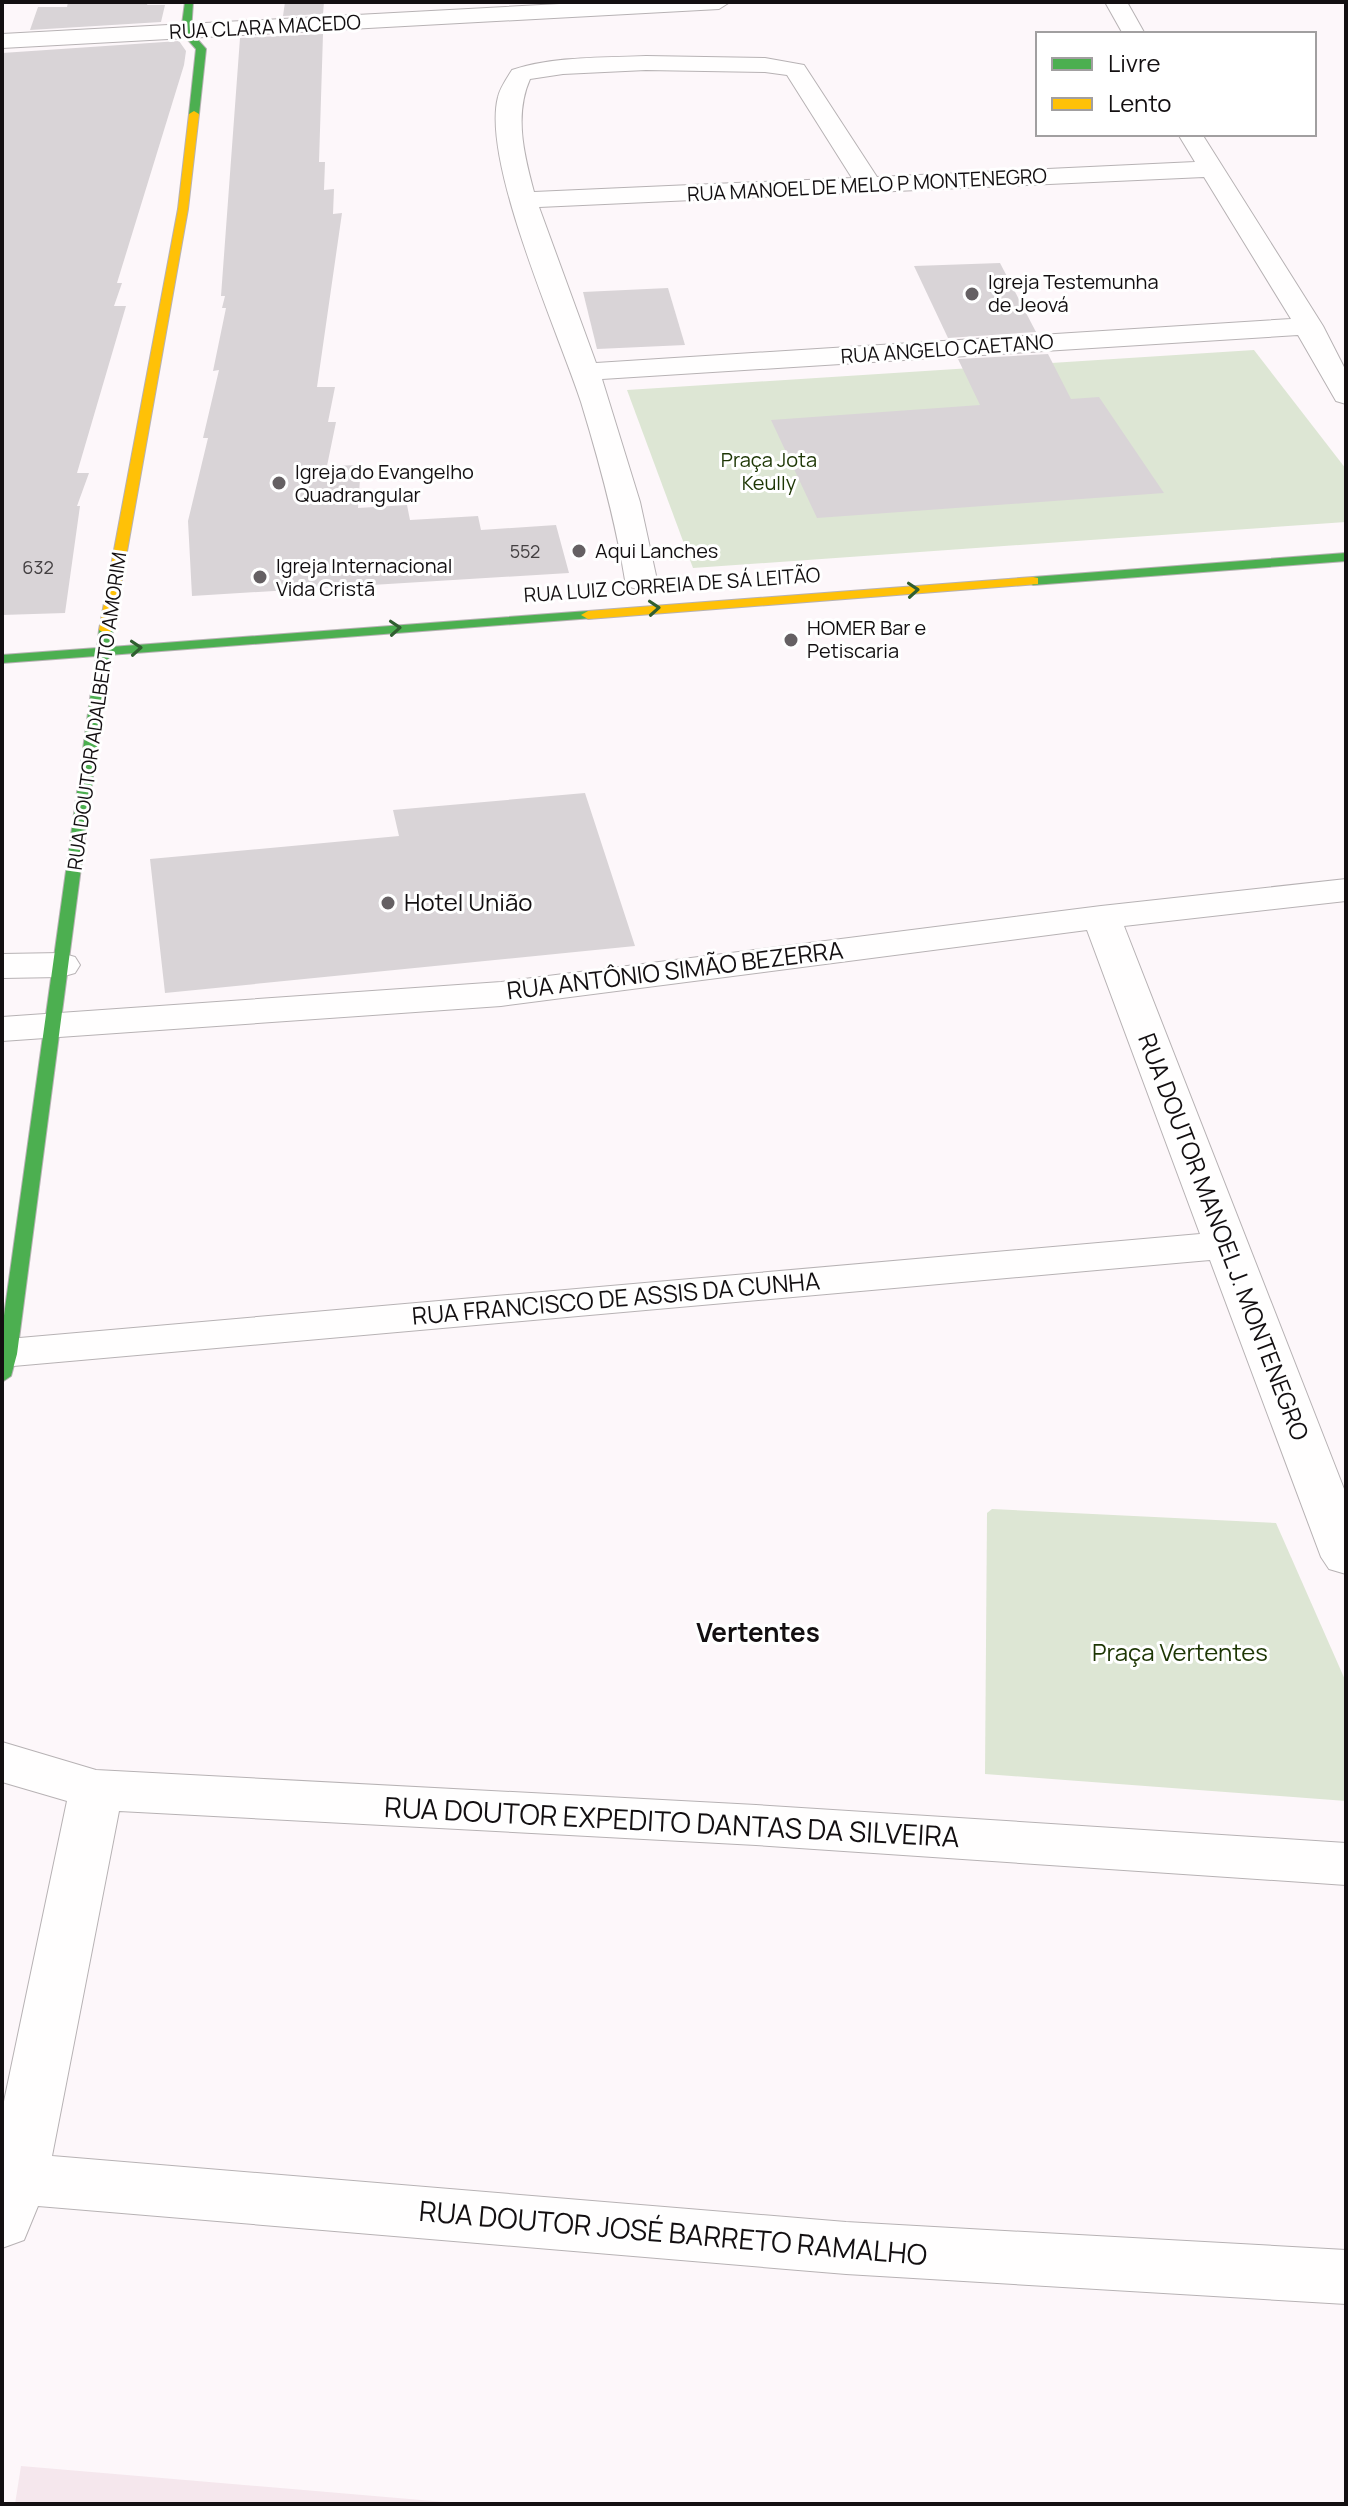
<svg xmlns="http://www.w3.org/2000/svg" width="1348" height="2506" viewBox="0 0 1348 2506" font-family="Manrope,sans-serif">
	<rect width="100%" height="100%" fill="#fdf7fa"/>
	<polygon fill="#f5e7ed" points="21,2466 468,2504 15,2504"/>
	<g fill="#dde6d4">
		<polygon points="1254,350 1346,469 1346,522 693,568 627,390"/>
		<polygon points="992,1509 1276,1523 1346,1682 1346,1801 985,1774 987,1513"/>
	</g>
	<g fill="#d9d4d7">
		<polygon points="68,2 148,2 147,5 165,5 161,22 30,30 38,7 67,7"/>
		<polygon points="285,2 324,2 323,14 283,16"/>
		<polygon points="323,34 319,162 325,162 324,190 334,189 333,214 342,213 317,387 335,387 328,422 336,422 327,466 361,465 358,508 407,505 410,520 478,516 481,530 556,525 569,573 192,596 188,521 208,438 203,438 219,370 213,371 226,308 222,308 225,296 221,296 240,38"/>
		<polygon points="179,41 186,51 184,65 117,283 122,283 114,306 126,306 77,473 89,473 77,506 80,506 65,613 2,615 2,53"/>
		<polygon points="1000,263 1036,332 948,338 914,266"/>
		<polygon points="668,288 685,345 597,349 583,292"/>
		<polygon points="1048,354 1071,399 1099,397 1164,493 817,518 771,420 980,405 958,359"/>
		<polygon points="585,793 635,946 165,993 150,859 399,836 393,810"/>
	</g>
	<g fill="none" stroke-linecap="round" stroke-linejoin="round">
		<g stroke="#b7b2b4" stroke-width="2">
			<g id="street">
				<polygon points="597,2 730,2 719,9 2,48 2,34"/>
				<polygon points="1105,2 1127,2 1145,34 1123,34"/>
				<path d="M646,56L765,58L804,65L877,177L1195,162L1178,134H1202L1323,326L1346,371V404L1336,401L1298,335L602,379L640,502L657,580L652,587L641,590L630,587L625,580C615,519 599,461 581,402C559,334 481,162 498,97C500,88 507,78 512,70C554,56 602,58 646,56ZM646,70L765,72L787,75L852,178L534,192C524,155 514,115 530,79L563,74ZM1204,177L1291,319L596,363L539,207Z"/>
				<polygon points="1346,879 1346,901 1124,926 1346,1494 1346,1574 1329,1569 1321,1557 1210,1260 2,1367 2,1341 8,1339 1200,1234 1087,930 501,1006 2,1041 2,1017 501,982 1101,906"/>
				<polygon points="61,953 75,957 80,965 75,973 61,977 2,978 2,954"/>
				<polygon points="2,1742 96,1770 756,1805 1346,1843 1346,1885 756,1845 119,1811 52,2156 846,2222 1346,2250 1346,2304 846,2274 38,2206 24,2240 2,2248 2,2111 67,1801 2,1782"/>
			</g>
		</g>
		<g stroke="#b7b2b4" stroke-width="2">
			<g id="fast">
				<polygon points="185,2 193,2 191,32 206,49 199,114 194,117 189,114 196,49 181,32"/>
				<polygon points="1346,553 1346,561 1033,585 1026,581 1033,577"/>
				<polygon points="588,611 593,612 593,618 109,655 17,1354 11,1376 2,1382 2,1330 96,656 2,663 2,655 97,648 99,630 106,626 113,630 111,647"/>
			</g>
		</g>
		<g stroke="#b7b2b4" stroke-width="2">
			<g id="slow">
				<polygon points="194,111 199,114 188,209 113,630 106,634 99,630 178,209 189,114"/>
				<polygon points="1033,577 1038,578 1038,584 588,619 581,615 588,611"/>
			</g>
		</g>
		<use href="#street" fill="#fffefe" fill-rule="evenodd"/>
		<use href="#fast" fill="#4caf50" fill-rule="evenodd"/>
		<use href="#slow" fill="#ffc107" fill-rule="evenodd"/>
	</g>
	<defs><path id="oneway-chevron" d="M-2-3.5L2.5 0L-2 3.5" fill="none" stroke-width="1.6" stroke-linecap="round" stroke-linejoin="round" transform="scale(2)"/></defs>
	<g stroke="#305f30">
		<use href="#oneway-chevron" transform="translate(913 590) rotate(-4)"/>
		<use href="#oneway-chevron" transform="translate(654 608) rotate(-4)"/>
		<use href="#oneway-chevron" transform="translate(395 628) rotate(-4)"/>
		<use href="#oneway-chevron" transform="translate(136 648) rotate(-4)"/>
	</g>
	<g fill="#656063" stroke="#fff" stroke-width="3">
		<circle cx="972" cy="294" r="8"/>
		<circle cx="279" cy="483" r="8"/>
		<circle cx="579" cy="551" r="8"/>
		<circle cx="260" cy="577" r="8"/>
		<circle cx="791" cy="640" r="8"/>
		<circle cx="388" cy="903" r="8"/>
	</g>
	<g text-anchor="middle" stroke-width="6" stroke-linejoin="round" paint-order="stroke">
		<g font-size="18" fill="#444042">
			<text x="525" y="558">552</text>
			<text x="38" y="574">632</text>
		</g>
		<g font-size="20" fill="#130f11" stroke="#fff">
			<text transform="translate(265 27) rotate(-3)" y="7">RUA CLARA MACEDO</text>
			<text transform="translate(867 185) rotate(-3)" y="7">RUA MANOEL DE MELO P MONTENEGRO</text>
			<text transform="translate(947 349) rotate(-4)" y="7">RUA ANGELO CAETANO</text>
			<text transform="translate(672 585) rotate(-4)" y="7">RUA LUIZ CORREIA DE SÁ LEITÃO</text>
			<text transform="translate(97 711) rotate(-82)" y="7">RUA DOUTOR ADALBERTO AMORIM</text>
		</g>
		<g font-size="20" fill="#130f11" stroke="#fff" text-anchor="start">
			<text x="988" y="289">Igreja Testemunha<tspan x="988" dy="23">de Jeová</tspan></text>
			<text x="295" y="479">Igreja do Evangelho<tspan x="295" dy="23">Quadrangular</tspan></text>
			<text x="595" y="558">Aqui Lanches</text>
			<text x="276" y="573">Igreja Internacional<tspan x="276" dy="23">Vida Cristã</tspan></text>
			<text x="807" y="635">HOMER Bar e<tspan x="807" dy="23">Petiscaria</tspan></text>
		</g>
		<g font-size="20" fill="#1d3604" stroke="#fff">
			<text x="769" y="467">Praça Jota<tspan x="769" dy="23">Keully</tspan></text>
		</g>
		<g font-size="24" fill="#130f11" stroke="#fff" text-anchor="start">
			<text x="404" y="911">Hotel União</text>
		</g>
		<g font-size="24" fill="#130f11" stroke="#fff">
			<text transform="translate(675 971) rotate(-7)" y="8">RUA ANTÔNIO SIMÃO BEZERRA</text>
			<text transform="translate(1223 1237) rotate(69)" y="8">RUA DOUTOR MANOEL J. MONTENEGRO</text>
			<text transform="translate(616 1299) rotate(-5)" y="8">RUA FRANCISCO DE ASSIS DA CUNHA</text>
		</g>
		<g font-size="24" fill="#1d3604" stroke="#fff">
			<text x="1180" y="1661">Praça Vertentes</text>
		</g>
		<g font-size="26" font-weight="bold" fill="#130f11" stroke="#fff">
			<text x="758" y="1642">Vertentes</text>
		</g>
		<g font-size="28" fill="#130f11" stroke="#fff">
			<text transform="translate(672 1822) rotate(3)" y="10">RUA DOUTOR EXPEDITO DANTAS DA SILVEIRA</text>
			<text transform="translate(673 2233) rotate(5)" y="10">RUA DOUTOR JOSÉ BARRETO RAMALHO</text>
		</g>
	</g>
	<rect width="1348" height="2506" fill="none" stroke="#130f11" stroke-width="8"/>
	<rect x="1036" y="32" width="280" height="104" fill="#ffffff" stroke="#a19fa0" stroke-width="2"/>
	<rect x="1052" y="58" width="40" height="12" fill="#4caf50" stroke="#a19fa0" stroke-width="2"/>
	<text x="1108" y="72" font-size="24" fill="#130f11">Livre</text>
	<rect x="1052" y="98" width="40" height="12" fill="#ffc107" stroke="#a19fa0" stroke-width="2"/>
	<text x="1108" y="112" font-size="24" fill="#130f11">Lento</text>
</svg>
